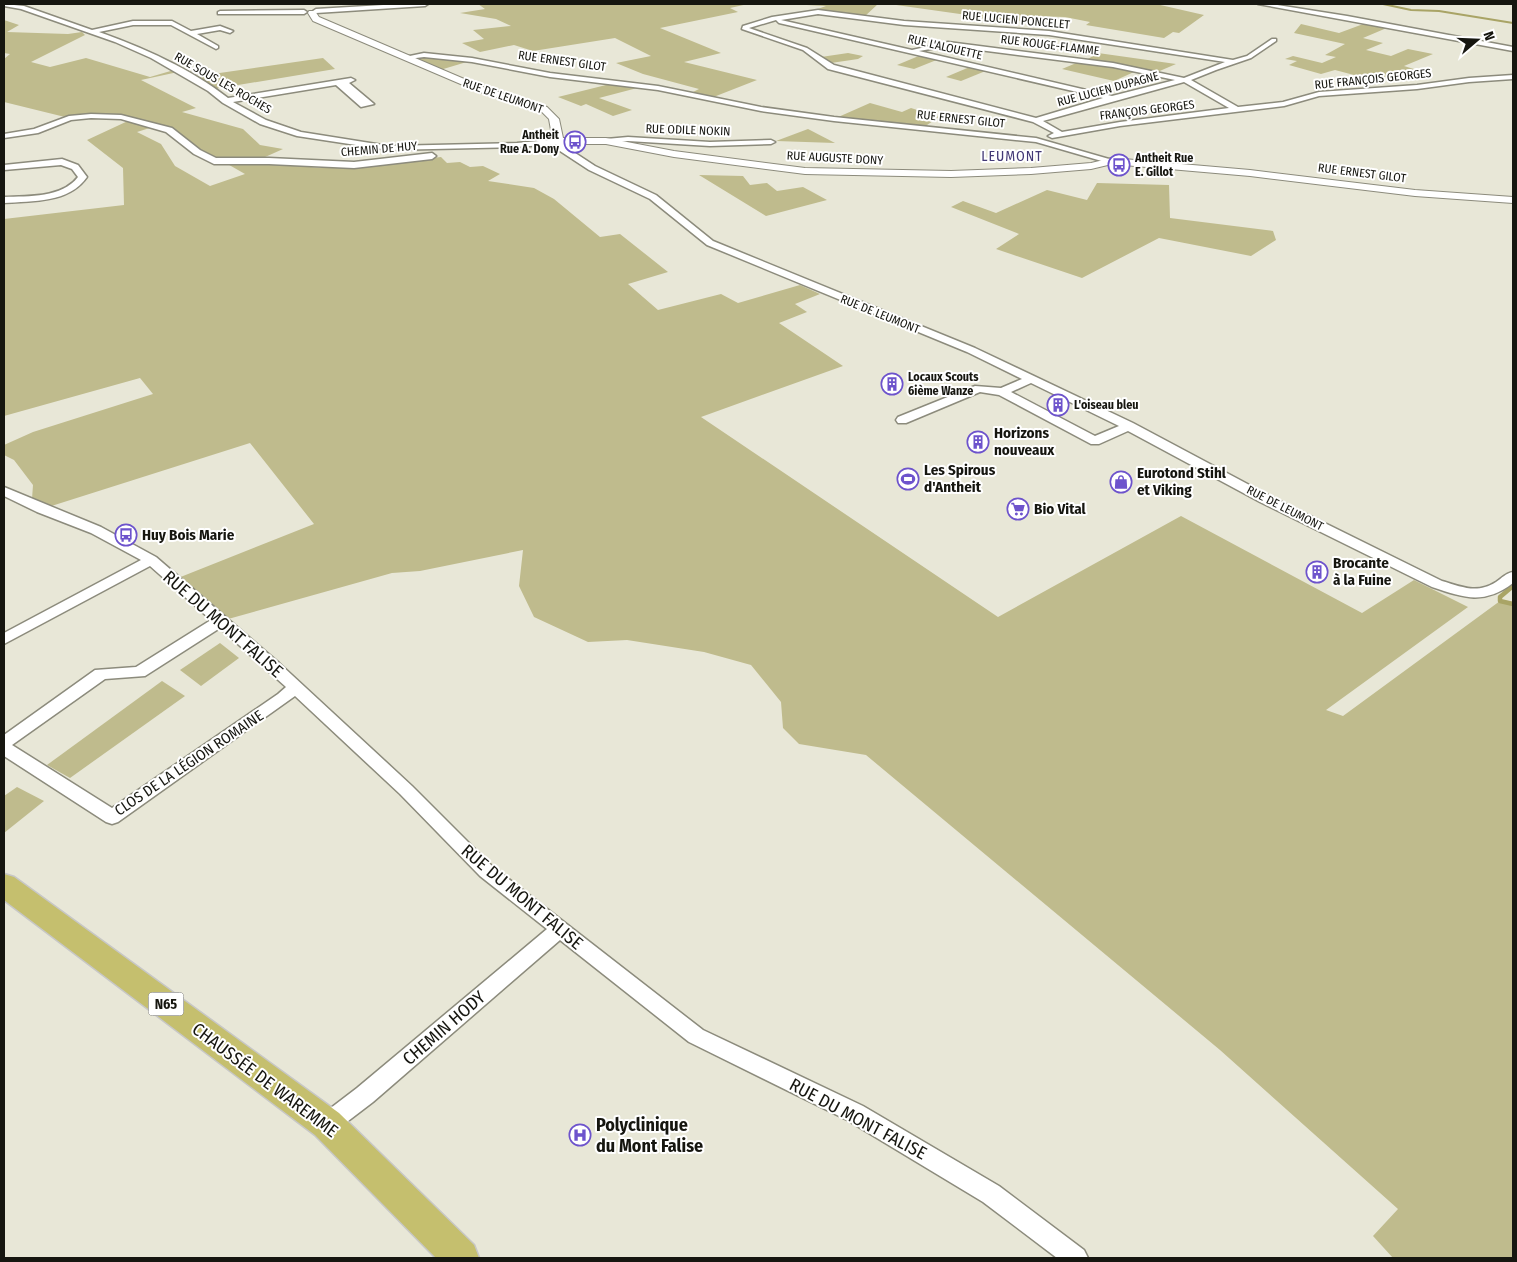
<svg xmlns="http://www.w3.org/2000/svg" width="1517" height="1262" viewBox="0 0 1517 1262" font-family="'Fira Sans Condensed',sans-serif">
	<rect width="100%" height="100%" fill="#e8e7d7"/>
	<g fill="#bfbb8d" fill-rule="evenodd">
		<polygon points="478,4 748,4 730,8 738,12 660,28 721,53 684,62 757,80 711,98 691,93 699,89 643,74 616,63 651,56 615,38 533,51 514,45 480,52 462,43 484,39 473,30 511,26 496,19 460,13 485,9"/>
		<polygon points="787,4 878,4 864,17 815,10 826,6"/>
		<polygon points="889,4 1156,4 1204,15 1179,33 1173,32 1164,38 1086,25 1090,22 1065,17 1031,16 1028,22 1014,20 1005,23 975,17 977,15 1029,16 960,14"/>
		<path d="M4,20L19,25L7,32L68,34L82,32L85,35L31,62L50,67L86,58L150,77L174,70L178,72L141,80L196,108L182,112L243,129L260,145L283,149L254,162L322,168L371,165L441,157L447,163L460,162L470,167L483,166L500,174L488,181L534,188L554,199L600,237L620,234L668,272L628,284L658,310L721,294L738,303L800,285L820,294L795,304L807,312L779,323L843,366L701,417L998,617L1181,516L1362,613L1414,580L1468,607L1326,710L1343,716L1500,601L1513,604V1258H1393L1373,1236L1398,1209L1220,1050L866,755L799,744L783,728L781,702L751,665L704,652L627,640L588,642L534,617L519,586L523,550L420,571L392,573L221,621L173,580L314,524L250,443L42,509L32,499L33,485L14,460L4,455V445L33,432L153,394L140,378L4,416V219L124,205L123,168L87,140L130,120L121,117L69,118L4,102V59L10,54L4,53ZM156,126L214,161L224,162L245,174L210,186L175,166L161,144L137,132Z"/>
		<polygon points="1366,23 1389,27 1363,38 1383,43 1366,50 1391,56 1408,49 1433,54 1404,66 1417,70 1373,80 1335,70 1321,74 1289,65 1297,61 1285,59 1293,56 1322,63 1336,57 1325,55 1345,44 1294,33 1301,24 1339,33"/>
		<polygon points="848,53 863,56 858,59 831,63 821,57"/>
		<polygon points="1098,53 1176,64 1155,73 1088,59"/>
		<polygon points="921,55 939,59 914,69 897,65"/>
		<polygon points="426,57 470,61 440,70 418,59"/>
		<polygon points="323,58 335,69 214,89 192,77"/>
		<polygon points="1081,61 1134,72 1114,81 1062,69"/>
		<polygon points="972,66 988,70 961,81 946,77"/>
		<polygon points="614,83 641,87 599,98 632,110 613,116 586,104 581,106 558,97"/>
		<polygon points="870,103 902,112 911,108 939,117 924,127 836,118"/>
		<polygon points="808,129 835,143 776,141"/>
		<polygon points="699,175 743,176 750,185 767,183 777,191 803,187 827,200 766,216"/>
		<polygon points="1097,183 1169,185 1170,218 1273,231 1276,240 1251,256 1159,238 1082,278 996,249 1019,234 951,207 963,201 996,213 1047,190 1087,200"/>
		<polygon points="220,643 239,658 201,686 180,670"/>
		<polygon points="162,681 185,696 70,778 47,765"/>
		<polygon points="17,787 44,801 4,833 4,796"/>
	</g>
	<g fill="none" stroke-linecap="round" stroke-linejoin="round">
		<polyline stroke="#a9a466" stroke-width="2" points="1383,4 1411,10 1439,11 1513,23"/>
		<polyline stroke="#a9a466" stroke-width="4.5" points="1513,586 1500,597 1500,601 1513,604"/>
		<g stroke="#8c8b7c" stroke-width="3">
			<g id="minor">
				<path d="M4,4L24,6L92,30L133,21H172L191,31L220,26L233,31L230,33L220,30L197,34L218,46V48L216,49L171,25H133L99,32C144,48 191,69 228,98L351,78L355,80L349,83L374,104L361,107L336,85L233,102L266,120L301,132L389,146L517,143L561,139L566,147L595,166L656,195L713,241L975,348L1133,423L1270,496L1442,581C1462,587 1477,594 1496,582C1502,578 1506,573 1513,572V583C1484,605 1464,598 1432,587L1260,502L1128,431L1099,444H1091L999,395L980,392L906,423H898L896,420L898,417L975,386L1001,388L1022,379L967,352L707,245L650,199L589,170L560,151L556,144L517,147L389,150L297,136L260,124L223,103L208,91L151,58L115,42L21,9L4,6ZM1031,383L1119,426L1095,436L1011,392Z"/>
				<polygon points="400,4 428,4 425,6 316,13 313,11 316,9"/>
				<polygon points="1258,4 1271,4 1347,16 1513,47 1513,51"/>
				<path d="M818,10L904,21L1049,31L1233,60L1247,56L1272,39H1276V41L1251,58L1216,70L1191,80L1238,107L1283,102L1319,92L1417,85L1469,78L1513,75V79L1469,82L1417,89L1319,96L1284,106L1120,126L1052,138L1048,136L1054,133L1033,122L828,69L803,50L742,29L743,26L772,17ZM818,14L904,25L1049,35L1225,62L1184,78L1113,63L948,42L912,50L781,20ZM776,20L779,23L1103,98L1036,118L834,65L807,48L749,28ZM948,46L1113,67L1175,80L1112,96L919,51ZM1184,82L1229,108L1120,122L1062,132L1043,121Z"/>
				<polygon points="220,11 304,10 307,12 304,14 218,14 218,12"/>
				<polygon points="424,53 472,58 550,73 658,86 761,107 834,117 1036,138 1116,161 1112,164 1036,142 834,121 761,111 658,90 550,77 472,62 424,57 408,59 405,57"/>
				<polygon points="91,114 121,115 172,128 200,150 216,158 269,158 354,162 432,153 436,156 432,159 354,168 269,164 214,164 194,154 166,132 121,119 91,118 71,120 38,133 4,138 4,134 34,129 69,116"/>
				<polygon points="628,137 710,142 771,140 775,142 771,144 710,146 628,141 606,143 602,141 606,139"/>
				<path d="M62,159L78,165L87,177C69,203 33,201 4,203V197C29,196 62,198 78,177L72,169L61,165L4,170V165Z"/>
				<path d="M4,487L101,527L156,557L279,663L412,786L492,866L703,1030L863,1106L999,1186L1084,1250L1088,1258H1057L983,1202L847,1120L689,1042L560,940L373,1102L335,1131L327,1134L319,1131L316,1124L319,1117L357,1088L547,929L480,876L400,794L295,696L118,822L112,824L106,822L4,756V735L95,670L136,667L211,620L150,566L4,644V633L141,560L91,533L37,512L4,496ZM220,628L286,687L278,694L112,808L12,745L105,679L145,676Z"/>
			</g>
		</g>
		<g stroke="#8c8b7c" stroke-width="2">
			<polygon id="tertiary" points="309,11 315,11 319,17 483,87 547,107 559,119 563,138 606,138 674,151 805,168 951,171 1031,168 1091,163 1112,158 1250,170 1415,190 1513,197 1513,203 1415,196 1250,176 1112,164 1091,169 1031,174 951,177 805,174 674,157 606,144 558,144 553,141 549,119 541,111 477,91 313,21 308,13"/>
		</g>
		<g stroke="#c7c7c6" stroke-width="3">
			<polygon id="primary" points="4,874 14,877 339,1113 474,1245 479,1258 436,1258 315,1135 4,900"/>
		</g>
		<use href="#minor" fill="#fff" fill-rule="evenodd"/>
		<use href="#tertiary" fill="#fff" fill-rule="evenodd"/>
		<use href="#primary" fill="#c5bf6e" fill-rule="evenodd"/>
	</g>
	<defs>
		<g id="bus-ring" transform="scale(1.125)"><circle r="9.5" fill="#fff" stroke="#6d53cc" stroke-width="1.5"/><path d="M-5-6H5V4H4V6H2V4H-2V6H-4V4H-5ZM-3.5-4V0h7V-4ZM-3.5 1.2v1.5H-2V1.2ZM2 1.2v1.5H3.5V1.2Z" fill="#6d53cc"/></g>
		<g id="building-ring" transform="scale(1.125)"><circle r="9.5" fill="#fff" stroke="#6d53cc" stroke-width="1.5"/><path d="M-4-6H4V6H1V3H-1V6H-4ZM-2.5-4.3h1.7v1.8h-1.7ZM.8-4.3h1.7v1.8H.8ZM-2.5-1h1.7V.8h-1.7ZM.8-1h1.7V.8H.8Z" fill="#6d53cc"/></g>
		<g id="stadium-ring" transform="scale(1.125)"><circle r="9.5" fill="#fff" stroke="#6d53cc" stroke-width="1.5"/><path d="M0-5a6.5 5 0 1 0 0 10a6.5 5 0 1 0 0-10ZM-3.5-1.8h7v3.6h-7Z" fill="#6d53cc"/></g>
		<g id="shop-ring" transform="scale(1.125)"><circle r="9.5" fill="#fff" stroke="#6d53cc" stroke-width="1.5"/><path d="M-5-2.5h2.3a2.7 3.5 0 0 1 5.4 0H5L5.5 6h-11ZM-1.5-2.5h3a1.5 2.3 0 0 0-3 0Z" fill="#6d53cc"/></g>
		<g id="supermarket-ring" transform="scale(1.125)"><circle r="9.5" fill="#fff" stroke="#6d53cc" stroke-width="1.5"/><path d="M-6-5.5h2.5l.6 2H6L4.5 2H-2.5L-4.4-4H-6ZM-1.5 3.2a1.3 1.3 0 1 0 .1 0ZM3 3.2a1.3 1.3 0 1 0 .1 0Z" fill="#6d53cc"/></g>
		<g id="hospital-ring" transform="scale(1.125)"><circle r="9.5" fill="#fff" stroke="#6d53cc" stroke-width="1.5"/><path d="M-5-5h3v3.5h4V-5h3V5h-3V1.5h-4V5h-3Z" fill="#6d53cc"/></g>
	</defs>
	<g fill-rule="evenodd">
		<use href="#bus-ring" x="575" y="142"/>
		<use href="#bus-ring" x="1119" y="165"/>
		<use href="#building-ring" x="892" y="384"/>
		<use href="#building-ring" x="1058" y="405"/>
		<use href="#building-ring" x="978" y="442"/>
		<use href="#stadium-ring" x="908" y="479"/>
		<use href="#shop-ring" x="1121" y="482"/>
		<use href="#supermarket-ring" x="1018" y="509"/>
		<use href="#bus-ring" x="126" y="535"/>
		<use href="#building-ring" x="1317" y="572"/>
		<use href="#hospital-ring" x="580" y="1135"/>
	</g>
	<g text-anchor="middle" stroke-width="4" stroke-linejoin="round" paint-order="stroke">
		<g font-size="12" fill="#161610" stroke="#fff">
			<text transform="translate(1016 20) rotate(5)" y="4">RUE LUCIEN PONCELET</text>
			<text transform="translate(1050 45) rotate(7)" y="4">RUE ROUGE-FLAMME</text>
			<text transform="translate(945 47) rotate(13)" y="4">RUE L'ALOUETTE</text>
			<text transform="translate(562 61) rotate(8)" y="4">RUE ERNEST GILOT</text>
			<text transform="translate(1373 79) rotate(-6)" y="4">RUE FRANÇOIS GEORGES</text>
			<text transform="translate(223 83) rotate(30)" y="4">RUE SOUS LES ROCHES</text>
			<text transform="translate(1108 89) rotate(-15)" y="4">RUE LUCIEN DUPAGNE</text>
			<text transform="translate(503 96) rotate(19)" y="4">RUE DE LEUMONT</text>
			<text transform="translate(1147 110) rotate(-7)" y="4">FRANÇOIS GEORGES</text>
			<text transform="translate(961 119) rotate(6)" y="4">RUE ERNEST GILOT</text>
			<text transform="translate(688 130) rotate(2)" y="4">RUE ODILE NOKIN</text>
			<text transform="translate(379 149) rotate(-5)" y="4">CHEMIN DE HUY</text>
			<text transform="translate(835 158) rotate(3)" y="4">RUE AUGUSTE DONY</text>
			<text transform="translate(1362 173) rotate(7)" y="4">RUE ERNEST GILOT</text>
			<text transform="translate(880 314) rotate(22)" y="4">RUE DE LEUMONT</text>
			<text transform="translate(1285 508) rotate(27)" y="4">RUE DE LEUMONT</text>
		</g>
		<g font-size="12" font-weight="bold" fill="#161610" stroke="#fff" text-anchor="start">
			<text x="559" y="139" text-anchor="end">Antheit<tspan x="559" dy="14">Rue A. Dony</tspan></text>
			<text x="1135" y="162">Antheit Rue<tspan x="1135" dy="14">E. Gillot</tspan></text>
			<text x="908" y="381">Locaux Scouts<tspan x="908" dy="14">6ième Wanze</tspan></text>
			<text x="1074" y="409">L'oiseau bleu</text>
		</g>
		<g font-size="14" letter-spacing="1" fill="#423875" stroke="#fff">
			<text x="1012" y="161">LEUMONT</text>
		</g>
		<rect fill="#fff" stroke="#5c5c58" stroke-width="1" x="148.5" y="992.5" width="35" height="23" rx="4"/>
		<g font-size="14" font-weight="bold" fill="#161610">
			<text x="166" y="1009">N65</text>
		</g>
		<g font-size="15" font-weight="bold" fill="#161610" stroke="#fff" text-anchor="start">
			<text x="994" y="438">Horizons<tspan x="994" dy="17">nouveaux</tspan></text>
			<text x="924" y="475">Les Spirous<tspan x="924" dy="17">d'Antheit</tspan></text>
			<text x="1137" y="478">Eurotond Stihl<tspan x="1137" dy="17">et Viking</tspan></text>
			<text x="1034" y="514">Bio Vital</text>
			<text x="142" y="540">Huy Bois Marie</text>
			<text x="1333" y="568">Brocante<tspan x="1333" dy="17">à la Fuine</tspan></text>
		</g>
		<g font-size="15" fill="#161610" stroke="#fff">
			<text transform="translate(189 763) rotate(-34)" y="5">CLOS DE LA LÉGION ROMAINE</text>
		</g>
		<g font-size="18" fill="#161610" stroke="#fff">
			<text transform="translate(223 624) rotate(41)" y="6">RUE DU MONT FALISE</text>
			<text transform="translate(522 897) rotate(40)" y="6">RUE DU MONT FALISE</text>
			<text transform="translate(444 1028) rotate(-41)" y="6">CHEMIN HODY</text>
			<text transform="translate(265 1080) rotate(37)" y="6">CHAUSSÉE DE WAREMME</text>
			<text transform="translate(858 1119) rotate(28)" y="6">RUE DU MONT FALISE</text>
		</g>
		<g font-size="18" font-weight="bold" fill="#161610" stroke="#fff" text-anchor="start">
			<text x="596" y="1131">Polyclinique<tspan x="596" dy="21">du Mont Falise</tspan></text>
		</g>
	</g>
	<rect width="1517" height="1262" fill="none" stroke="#161610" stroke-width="10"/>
	<g transform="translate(1477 40) rotate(71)" stroke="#ffffff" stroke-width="4" paint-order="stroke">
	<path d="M0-4L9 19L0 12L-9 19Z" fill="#161610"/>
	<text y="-8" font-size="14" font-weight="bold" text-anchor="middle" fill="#161610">N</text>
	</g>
</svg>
